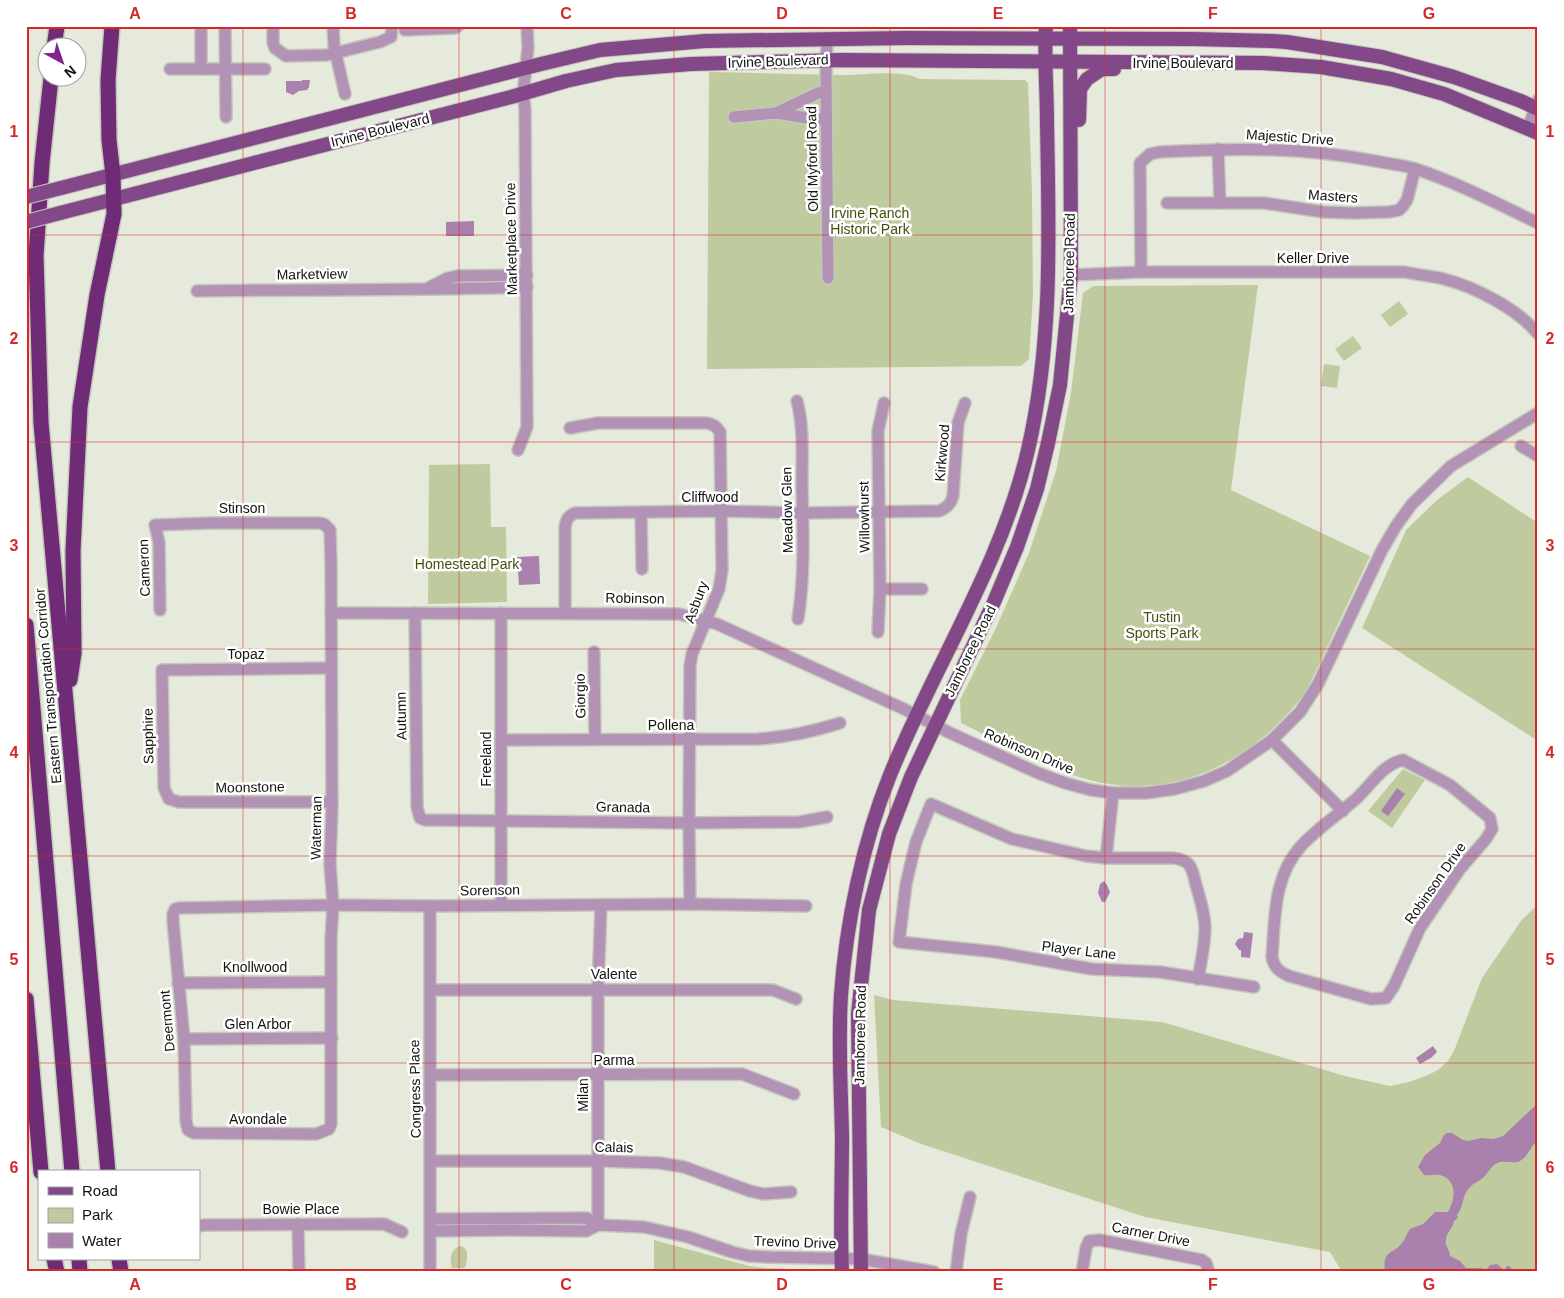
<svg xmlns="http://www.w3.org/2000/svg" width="1564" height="1298" viewBox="0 0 1564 1298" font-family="Arial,sans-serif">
	<rect width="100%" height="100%" fill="#e6eadc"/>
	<g fill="#bfcb9e">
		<path d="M709,72C754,73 799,74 844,75C865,75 902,69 920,79L1025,80L1028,83L1032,192L1033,295L1029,359L1021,366L707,369Z"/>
		<path d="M1258,285L1231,490L1370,556L1307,690C1257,760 1172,804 1086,779C1042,767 1002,743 961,723L960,700L996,628L1029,553L1056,471L1071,393L1083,293L1093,286Z"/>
		<polygon points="1399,301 1408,314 1390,327 1381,315"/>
		<polygon points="1353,336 1362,348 1344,361 1335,349"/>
		<polygon points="1324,364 1340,366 1337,388 1321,386"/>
		<polygon points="490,464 491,527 506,527 507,602 428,604 429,465"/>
		<polygon points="1468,477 1538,523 1538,741 1362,628 1406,530 1437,500"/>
		<polygon points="1403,769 1425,780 1392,828 1368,811"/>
		<polygon points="1538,904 1538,1272 1342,1272 1330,1252 1145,1217 921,1144 881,1127 874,995 893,1000 1162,1022 1345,1076 1390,1086 1409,1082 1428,1075 1438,1070 1448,1061 1454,1051 1482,978 1521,921"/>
		<polygon points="654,1240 749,1266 767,1268 819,1270 821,1272 654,1272"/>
		<path d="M461,1246C470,1249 467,1259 466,1266L464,1268H452C449,1258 451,1248 461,1246Z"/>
	</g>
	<g fill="#a981ac">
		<polygon points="302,80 310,80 309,87 307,90 299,91 293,95 286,92 286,81 302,81"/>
		<polygon points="474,221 474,236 446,236 446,222"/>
		<polygon points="539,556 540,584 519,585 517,557"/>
		<polygon points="1397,788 1405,794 1388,816 1381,811"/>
		<polygon points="1104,881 1107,885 1110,892 1105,902 1102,902 1098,893 1100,884"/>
		<polygon points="1244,932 1253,933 1250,958 1241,957 1241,950 1239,950 1235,944 1238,939 1243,938"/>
		<polygon points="1433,1046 1437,1052 1431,1058 1420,1064 1416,1058"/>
		<path d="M1538,1103V1140C1530,1146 1529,1156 1520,1161C1514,1164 1507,1161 1500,1162C1492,1164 1488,1173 1483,1178C1479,1181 1474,1183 1470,1187C1462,1194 1464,1207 1457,1215L1458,1218L1454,1221C1453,1229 1446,1232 1446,1240C1445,1247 1450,1250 1450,1256L1460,1261L1466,1268H1481L1486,1270L1490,1265L1497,1264L1504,1270L1507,1266H1509L1515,1272H1385C1382,1249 1393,1255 1402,1243C1405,1239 1407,1233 1410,1229L1423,1224L1435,1212H1448C1455,1200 1458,1180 1440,1175C1435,1174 1429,1176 1424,1175L1418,1167L1425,1155L1440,1143L1444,1135L1447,1133H1452L1463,1140L1469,1141L1481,1138L1494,1139L1503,1136Z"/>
	</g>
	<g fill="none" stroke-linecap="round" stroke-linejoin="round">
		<g stroke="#c4c8bb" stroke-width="14">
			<g id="minor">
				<polyline points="201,26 201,69"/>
				<polyline points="225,26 226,117"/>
				<polyline points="273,26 273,43 275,48 286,56 327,55 380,42 391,37 392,26"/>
				<polyline points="333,26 334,46 345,94"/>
				<polyline points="405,30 455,28 458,26"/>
				<polyline points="827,40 826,78 828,278"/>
				<polyline points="170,69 265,69"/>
				<polyline points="776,113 818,93 826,92"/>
				<polyline points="734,117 776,113 807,118 826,119"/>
				<polyline points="1528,128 1538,100"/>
				<polyline points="1218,149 1220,203"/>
				<polyline points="1167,203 1264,203 1324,212 1354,213 1389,212 1399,210 1403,206 1407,200 1415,169"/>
				<path d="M1141,272L1140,163L1150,154L1160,152C1233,148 1303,147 1375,161C1389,164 1403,165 1416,169C1458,183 1498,204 1538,223"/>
				<path d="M1071,275L1141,272H1405C1418,275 1432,276 1444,279C1475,287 1518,309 1538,334"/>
				<polyline points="430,287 448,278 458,276 527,275"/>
				<path d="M197,291C307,289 417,291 527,287"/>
				<path d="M797,401C804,428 802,457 802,485C803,529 805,574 798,619"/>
				<path d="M570,428L598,423H706C713,424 716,426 720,432L722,570L719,589L692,654L690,666L689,823L690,904"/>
				<polyline points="1521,446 1538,456"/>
				<polyline points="518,450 527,427 525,108 523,94 528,48 527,26"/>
				<polyline points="641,513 642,569"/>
				<polyline points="880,589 922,589"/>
				<polyline points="160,610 159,542 155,525 211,523 319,523 324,524 330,530 331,562 332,809 330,864 333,905 331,938 331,1124 329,1129 316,1134 194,1133 188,1130 186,1121 184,1039 173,921 173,914 175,909 179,908 333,905 430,906 690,904 806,906"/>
				<path d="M565,612V527C566,520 568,516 575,513L722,511L802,513L939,511C947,508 951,504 953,496L958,423L965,403"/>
				<polyline points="331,613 679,614 717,624 904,709 948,732 1038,773 1065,783 1091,790 1113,793 1146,793 1175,789 1204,781 1227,771 1272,740 1300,712 1318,684 1382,550 1396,526 1412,504 1451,466 1538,413"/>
				<polyline points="415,613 417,807 420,818 425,820 689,823 799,822 827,817"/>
				<polyline points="501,613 501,905"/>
				<polyline points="878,632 880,589 878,431 884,403"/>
				<polyline points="594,652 595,739"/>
				<polyline points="331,668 162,670 164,788 169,799 179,802 332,802"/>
				<path d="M501,740L758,739C787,737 812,732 840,723"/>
				<polyline points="1272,740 1343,811"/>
				<path d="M1403,760L1450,785L1490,818L1492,829L1486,839L1460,869L1420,928L1394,986L1386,998L1371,999L1289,976C1280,972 1274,968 1272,957C1275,918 1273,876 1302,845C1318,828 1339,814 1357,798C1371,785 1383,764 1403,760Z"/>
				<polyline points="1106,858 1113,793"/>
				<polyline points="430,906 430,1272"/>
				<path d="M1198,979C1201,962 1205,945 1205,928C1205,913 1200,899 1196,885C1192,869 1192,860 1173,858H1106L1086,856L1047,847L1012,839L931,804L916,842L906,884L899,942L996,952L1092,969L1160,972L1254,987"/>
				<polyline points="178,983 331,982"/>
				<polyline points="430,990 773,990 796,999"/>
				<polyline points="184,1039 332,1038"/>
				<polyline points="430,1075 742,1074 794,1094"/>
				<polyline points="431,1161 598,1161 660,1163 684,1167 750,1191 763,1194 791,1192"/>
				<polyline points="430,1219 587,1218 598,1225"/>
				<polyline points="298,1224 299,1272"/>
				<polyline points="598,1225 598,989 601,905"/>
				<polyline points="199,1226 204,1225 384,1224 402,1232"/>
				<polyline points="430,1231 507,1230 586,1231 598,1225 644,1227 688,1237 732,1252 749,1256 769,1257 861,1259 934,1272"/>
				<polyline points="956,1272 961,1234 970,1197"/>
				<polyline points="1082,1272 1086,1248 1089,1241 1100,1240 1202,1260 1206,1263 1209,1272"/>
			</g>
		</g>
		<g stroke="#c4c8bb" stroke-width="16">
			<g id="major">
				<polyline points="1079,120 1080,89 1087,79 1102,69 1114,69"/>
				<polyline points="61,188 541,64 600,50 705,41 905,38 1193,39 1272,41 1287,42 1382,57 1454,77 1521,101 1538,109"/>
				<polyline points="60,213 511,97 566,81 616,70 691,64 840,60 1263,63 1321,67 1391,79 1444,94 1538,133"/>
				<path d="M842,1272C840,1227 842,1182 842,1136C841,1089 838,1042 841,995C846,923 863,842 890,775C934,666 1001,566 1028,450C1053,342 1049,232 1047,123C1047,91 1044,58 1046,26"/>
				<polyline points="861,1272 858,1014 869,910 889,834 911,777 994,602 1017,547 1037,489 1048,443 1060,385 1071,275 1070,26"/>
			</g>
		</g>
		<g stroke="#c4c8bb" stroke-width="18">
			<g id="highway">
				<polyline points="54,48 57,26"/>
				<polyline points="51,78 42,163 36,256 41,423 108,1172"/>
				<polyline points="26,625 72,1172"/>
				<polyline points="70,680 74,653 73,551 80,407 97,295 114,214 113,175 109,140 108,80 112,26"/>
				<polyline points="26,999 41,1172"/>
				<polyline points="54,1259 57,1272"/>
				<polyline points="79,1259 80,1272"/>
				<polyline points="119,1259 121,1272"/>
			</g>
		</g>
		<use href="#minor" stroke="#b292b5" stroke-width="11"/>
		<use href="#major" stroke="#824887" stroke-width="14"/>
		<use href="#highway" stroke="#6f2b76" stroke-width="15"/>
		<g stroke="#c4c8bb" stroke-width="16" stroke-linecap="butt">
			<g id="major-bridge">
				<polyline points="26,197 61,188"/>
				<polyline points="26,222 60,213"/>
			</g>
		</g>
		<use href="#major-bridge" stroke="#824887" stroke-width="14"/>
	</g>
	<path fill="none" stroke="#d62828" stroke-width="1" stroke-opacity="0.55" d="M243,26V1272M459,26V1272M674,26V1272M890,26V1272M1105,26V1272M1321,26V1272M26,235H1538M26,442H1538M26,649H1538M26,856H1538M26,1063H1538"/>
	<g text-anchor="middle" stroke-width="5" stroke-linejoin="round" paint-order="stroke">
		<g font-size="14" fill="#11130e" stroke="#fff">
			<text transform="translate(778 61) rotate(-2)" y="5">Irvine Boulevard</text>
			<text x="1183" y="68">Irvine Boulevard</text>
			<text transform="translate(380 130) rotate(-14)" y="5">Irvine Boulevard</text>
			<text transform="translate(1290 137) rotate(4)" y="5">Majestic Drive</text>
			<text transform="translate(812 159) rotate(-91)" y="5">Old Myford Road</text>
			<text transform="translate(1333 196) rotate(4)" y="5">Masters</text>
			<text transform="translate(511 239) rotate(-91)" y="5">Marketplace Drive</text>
			<text x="1313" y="263">Keller Drive</text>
			<text transform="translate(1069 263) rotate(-89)" y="5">Jamboree Road</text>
			<text transform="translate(312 274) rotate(-1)" y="5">Marketview</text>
			<text transform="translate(942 453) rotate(-85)" y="5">Kirkwood</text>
			<text x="710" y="502">Cliffwood</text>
			<text x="242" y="513">Stinson</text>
			<text transform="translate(787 510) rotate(-91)" y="5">Meadow Glen</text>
			<text transform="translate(864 517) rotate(-91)" y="5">Willowhurst</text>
			<text transform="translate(144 568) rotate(-92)" y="5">Cameron</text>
			<text transform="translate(635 598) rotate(1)" y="5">Robinson</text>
			<text transform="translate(696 602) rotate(-70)" y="5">Asbury</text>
			<text transform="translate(970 651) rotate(-64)" y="5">Jamboree Road</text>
			<text x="246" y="659">Topaz</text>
			<text transform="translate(48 686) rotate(-95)" y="5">Eastern Transportation Corridor</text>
			<text transform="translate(580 696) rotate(-91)" y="5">Giorgio</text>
			<text transform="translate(401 716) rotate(-91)" y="5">Autumn</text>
			<text x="671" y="730">Pollena</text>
			<text transform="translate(148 736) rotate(-91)" y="5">Sapphire</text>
			<text transform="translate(1029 751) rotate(23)" y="5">Robinson Drive</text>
			<text transform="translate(486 759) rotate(-90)" y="5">Freeland</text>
			<text transform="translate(250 787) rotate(-1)" y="5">Moonstone</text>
			<text transform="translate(623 807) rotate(1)" y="5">Granada</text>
			<text transform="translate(316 828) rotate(-89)" y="5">Waterman</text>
			<text transform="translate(1435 883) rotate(-55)" y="5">Robinson Drive</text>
			<text transform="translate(490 890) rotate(-1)" y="5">Sorenson</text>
			<text transform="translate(1079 950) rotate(7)" y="5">Player Lane</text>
			<text x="255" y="972">Knollwood</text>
			<text x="614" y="979">Valente</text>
			<text transform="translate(167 1021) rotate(-95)" y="5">Deermont</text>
			<text x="258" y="1029">Glen Arbor</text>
			<text transform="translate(860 1035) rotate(-89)" y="5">Jamboree Road</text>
			<text x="614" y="1065">Parma</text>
			<text transform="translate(415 1089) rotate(-91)" y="5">Congress Place</text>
			<text transform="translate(583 1095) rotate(-90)" y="5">Milan</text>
			<text x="258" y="1124">Avondale</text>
			<text transform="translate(614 1147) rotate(1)" y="5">Calais</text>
			<text x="301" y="1214">Bowie Place</text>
			<text transform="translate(1151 1234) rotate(11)" y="5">Carner Drive</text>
			<text transform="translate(795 1242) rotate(2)" y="5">Trevino Drive</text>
		</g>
		<g font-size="14" fill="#424f0e" stroke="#fff">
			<text x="870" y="218">Irvine Ranch<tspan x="870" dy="16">Historic Park</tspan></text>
			<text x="467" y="569">Homestead Park</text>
			<text x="1162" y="622">Tustin<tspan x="1162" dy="16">Sports Park</tspan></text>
		</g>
	</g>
	<rect width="1564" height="1298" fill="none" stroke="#ffffff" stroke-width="55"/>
	<rect x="38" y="1170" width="162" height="90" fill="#ffffff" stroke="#a0a19f"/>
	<rect x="48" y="1187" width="25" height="8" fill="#824887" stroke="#a0a19f"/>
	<text x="82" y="1196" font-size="15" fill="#11130e">Road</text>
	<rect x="48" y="1208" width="25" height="15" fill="#bfcb9e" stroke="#a0a19f"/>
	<text x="82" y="1220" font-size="15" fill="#11130e">Park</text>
	<rect x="48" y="1233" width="25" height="15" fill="#a981ac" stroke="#a0a19f"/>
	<text x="82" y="1246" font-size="15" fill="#11130e">Water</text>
	<g transform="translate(62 62) rotate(140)"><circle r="24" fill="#ffffff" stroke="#a0a19f"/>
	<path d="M0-4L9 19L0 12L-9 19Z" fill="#84238d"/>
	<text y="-8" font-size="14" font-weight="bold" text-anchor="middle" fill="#11130e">N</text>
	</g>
	<rect x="28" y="28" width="1508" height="1242" fill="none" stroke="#d62828" stroke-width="2"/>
	<g font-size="16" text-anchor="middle" font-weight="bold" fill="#d62828">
		<text x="135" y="19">A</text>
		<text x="351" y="19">B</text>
		<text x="566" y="19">C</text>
		<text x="782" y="19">D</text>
		<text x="998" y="19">E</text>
		<text x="1213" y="19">F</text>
		<text x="1429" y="19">G</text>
		<text x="14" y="137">1</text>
		<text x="1550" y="137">1</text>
		<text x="14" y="344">2</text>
		<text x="1550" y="344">2</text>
		<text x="14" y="551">3</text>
		<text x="1550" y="551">3</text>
		<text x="14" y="758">4</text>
		<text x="1550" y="758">4</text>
		<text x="14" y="965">5</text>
		<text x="1550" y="965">5</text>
		<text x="14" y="1173">6</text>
		<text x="1550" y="1173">6</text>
		<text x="135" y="1290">A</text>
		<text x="351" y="1290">B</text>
		<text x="566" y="1290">C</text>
		<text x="782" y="1290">D</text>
		<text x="998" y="1290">E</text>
		<text x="1213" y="1290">F</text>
		<text x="1429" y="1290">G</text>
	</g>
</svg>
